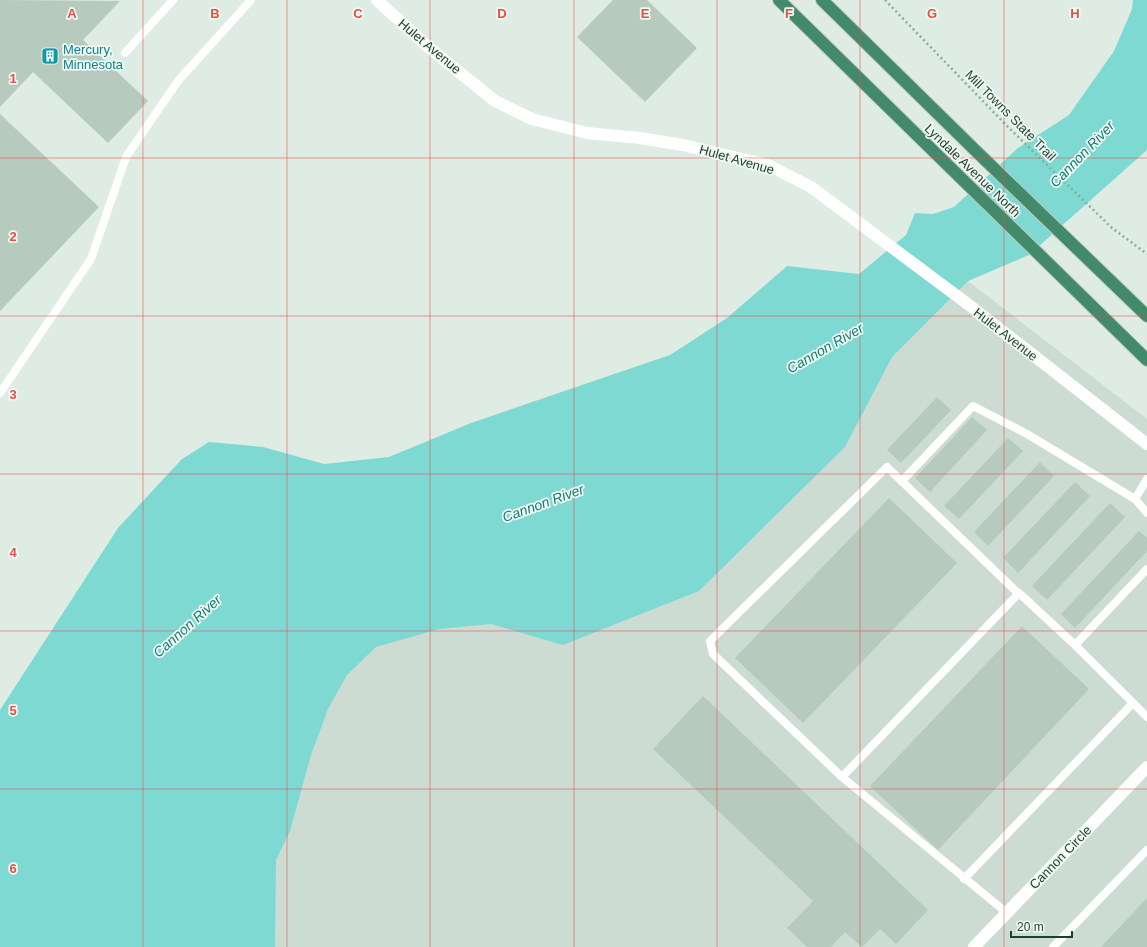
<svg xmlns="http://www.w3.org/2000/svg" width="1147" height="947" viewBox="0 0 1147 947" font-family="Arial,sans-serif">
	<rect width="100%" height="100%" fill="#dfece3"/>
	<polygon fill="#cddcd2" points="968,281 1147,419 1147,947 97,947 206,697"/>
	<polygon fill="#7fd9d3" points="1133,0 1147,0 1147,150 1029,255 968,281 892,357 845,447 699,591 563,645 491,624 439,629 376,647 347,675 328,709 311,755 290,831 276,860 275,947 0,947 0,710 118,528 182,459 209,442 263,447 324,464 389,457 471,423 670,355 727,318 787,266 859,274 906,235 915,213 933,214 954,207 1018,148 1069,115 1114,51 1132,9"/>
	<g fill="#b7cabe">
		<polygon points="0,0 120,1 83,40 148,101 108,143 33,72 0,107"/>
		<polygon points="613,0 647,0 697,48 645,102 577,37"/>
		<polygon points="0,114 99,207 0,311"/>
		<polygon points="937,397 951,410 901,463 887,450"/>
		<polygon points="972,417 987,430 930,492 915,478"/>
		<polygon points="1008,438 1023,451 959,519 944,506"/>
		<polygon points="1040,462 1054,476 988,546 974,532"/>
		<polygon points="1075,482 1090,496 1018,573 1003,558"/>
		<polygon points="889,498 957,563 803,723 735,658"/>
		<polygon points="1110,503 1125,517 1047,600 1032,586"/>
		<polygon points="1139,531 1147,538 1147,551 1075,628 1061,614"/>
		<polygon points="1022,626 1089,689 938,850 870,786"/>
		<polygon points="703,696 928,910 896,944 880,929 862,947 845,932 831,947 807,947 787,928 813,901 653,749"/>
		<polygon points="1147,898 1147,947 1101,947"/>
	</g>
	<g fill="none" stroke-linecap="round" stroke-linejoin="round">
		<g stroke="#c0c9c4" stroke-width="14">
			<g id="trunk">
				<polyline points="779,0 1147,360"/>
				<polyline points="822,0 978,153 1147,316"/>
			</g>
		</g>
		<polyline stroke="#7bb496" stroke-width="2.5" stroke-dasharray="2 3" stroke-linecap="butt" points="885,0 1009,128 1112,228 1147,254"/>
		<g stroke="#fff" stroke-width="8">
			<polyline points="125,53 173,0"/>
			<polyline points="0,393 91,259 126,157 178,81 251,0"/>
			<polyline points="1147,479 1135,499 1147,513"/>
			<polyline points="902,481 973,406 1027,434 1135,499"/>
			<polyline points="1075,645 1147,717"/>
			<polyline points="842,777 713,654 710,641 887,467 1020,595"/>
			<polyline points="964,879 1133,703"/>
			<polyline points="1007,913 842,777 1019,593 1075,645 1147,569"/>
			<polyline points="1053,947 1147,850"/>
		</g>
		<polyline stroke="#fff" stroke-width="12" points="974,947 1147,767"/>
		<polyline stroke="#fff" stroke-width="12" points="377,0 427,46 495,101 532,119 587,133 640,138 683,145 725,155 768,165 811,187 969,305 1147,444"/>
		<use href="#trunk" stroke="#428a6a" stroke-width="12"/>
	</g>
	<path fill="none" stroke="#e84d47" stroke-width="1" stroke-opacity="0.55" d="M143,0V947M287,0V947M430,0V947M574,0V947M717,0V947M860,0V947M1004,0V947M0,158H1147M0,316H1147M0,474H1147M0,631H1147M0,789H1147"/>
	<defs>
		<g id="building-square" transform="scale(0.9)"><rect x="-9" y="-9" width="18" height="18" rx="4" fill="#0f9aa8" stroke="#f0f8f2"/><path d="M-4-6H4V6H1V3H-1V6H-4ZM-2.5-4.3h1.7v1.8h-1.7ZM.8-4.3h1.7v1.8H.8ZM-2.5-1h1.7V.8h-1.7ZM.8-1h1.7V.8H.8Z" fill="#fff"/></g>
	</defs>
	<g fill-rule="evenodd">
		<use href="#building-square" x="50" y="56"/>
	</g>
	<g text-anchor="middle" stroke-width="3.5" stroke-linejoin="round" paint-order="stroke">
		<g font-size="13" fill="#1e3e2e" stroke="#f0f8f2">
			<text transform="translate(430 46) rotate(40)" y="5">Hulet Avenue</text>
			<text transform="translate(1011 115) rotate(45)" y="5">Mill Towns State Trail</text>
			<text transform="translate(737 159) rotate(16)" y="5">Hulet Avenue</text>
			<text transform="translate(973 170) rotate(44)" y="5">Lyndale Avenue North</text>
			<text transform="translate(1006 334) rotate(38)" y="5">Hulet Avenue</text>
			<text transform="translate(1060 857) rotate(-46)" y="5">Cannon Circle</text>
		</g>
		<g font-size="13" fill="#0d838f" stroke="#f0f8f2" text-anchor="start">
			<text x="63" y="54">Mercury,<tspan x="63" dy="15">Minnesota</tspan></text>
		</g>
		<g font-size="14" font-style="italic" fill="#117b76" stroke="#f0f8f2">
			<text transform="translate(1082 154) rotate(-46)" y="5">Cannon River</text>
			<text transform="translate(825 348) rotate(-30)" y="5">Cannon River</text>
			<text transform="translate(543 503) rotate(-20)" y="5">Cannon River</text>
			<text transform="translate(187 626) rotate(-42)" y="5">Cannon River</text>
		</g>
	</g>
	<g font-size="13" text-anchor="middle" font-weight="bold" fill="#e84d47" stroke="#f0f8f2" stroke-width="3.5" stroke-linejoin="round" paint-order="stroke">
		<text x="72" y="18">A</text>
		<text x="215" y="18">B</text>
		<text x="358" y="18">C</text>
		<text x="502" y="18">D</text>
		<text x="645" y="18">E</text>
		<text x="789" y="18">F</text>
		<text x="932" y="18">G</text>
		<text x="1075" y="18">H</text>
		<text x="13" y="83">1</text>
		<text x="13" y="241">2</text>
		<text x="13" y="399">3</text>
		<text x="13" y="557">4</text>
		<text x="13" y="715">5</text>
		<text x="13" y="873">6</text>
	</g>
	<path d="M1011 931v6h61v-6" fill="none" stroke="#1e3e2e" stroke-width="2"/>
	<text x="1017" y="931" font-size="12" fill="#1e3e2e" stroke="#f0f8f2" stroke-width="3" paint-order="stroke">20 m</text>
</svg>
